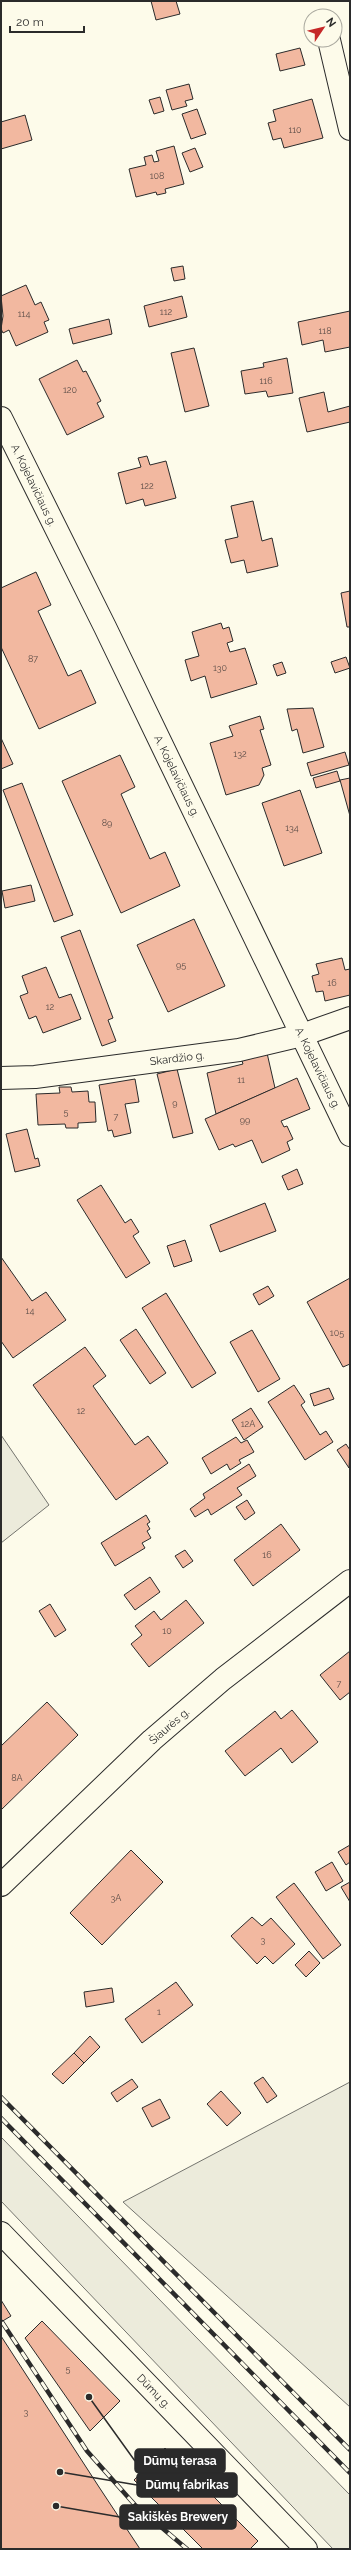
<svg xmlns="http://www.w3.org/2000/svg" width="351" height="2550" viewBox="0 0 351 2550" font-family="Raleway,sans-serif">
	<rect width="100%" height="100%" fill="#fdfbea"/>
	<g fill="#ecebdb" stroke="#74746e">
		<polygon points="1,1435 49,1505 1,1543"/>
		<polygon points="350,2082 350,2407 123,2202"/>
		<polygon points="1,2137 350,2495 350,2549 333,2549 1,2201"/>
	</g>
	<g fill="#f2b8a0" stroke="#2b2b2b">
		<polygon points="151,1 176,1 180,14 156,20"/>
		<polygon points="300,48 305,65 280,71 276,54"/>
		<polygon points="189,84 193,99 185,101 187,106 172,110 166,90"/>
		<polygon points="160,97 164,111 154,114 149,100"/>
		<polygon points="312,99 323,138 284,148 281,138 273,140 268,123 276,121 273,110"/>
		<polygon points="197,109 206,134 191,139 182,114"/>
		<polygon points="25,115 32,140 1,149 1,122"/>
		<polygon points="174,146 184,184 165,189 166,193 157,195 156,192 136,197 129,169 146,165 144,157 152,155 154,162 159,161 156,151"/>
		<polygon points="195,148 203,167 190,172 182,153"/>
		<polygon points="183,266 185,279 174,281 171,268"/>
		<polygon points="26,285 35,305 41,302 49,320 44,322 48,332 16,346 9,330 3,333 1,329 3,316 1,296"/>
		<polygon points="182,296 187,317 149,327 144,306"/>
		<polygon points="350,311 350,347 325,352 323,340 302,345 298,322"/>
		<polygon points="109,319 112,334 73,344 69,329"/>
		<polygon points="194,348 209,406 185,412 171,353"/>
		<polygon points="287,358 293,393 268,397 266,391 245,394 241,371 264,367 263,363"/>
		<polygon points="77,360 83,372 86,371 101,401 97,403 104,417 67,435 39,379"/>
		<polygon points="324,392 328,412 350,406 350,422 307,432 299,398"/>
		<polygon points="147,456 150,465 166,461 176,498 145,506 143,499 126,504 118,473 141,467 138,458"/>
		<polygon points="253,501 262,541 272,538 278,566 247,573 244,560 231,563 225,540 238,537 231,506"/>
		<polygon points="36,572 51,605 38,611 68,676 81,670 96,703 39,729 1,647 1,588"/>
		<polygon points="350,591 350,627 347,627 341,593"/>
		<polygon points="221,623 223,629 229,627 233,641 227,643 230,652 245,648 257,684 211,698 205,676 191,681 185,660 199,656 192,632"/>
		<polygon points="346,657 350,668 335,673 331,662"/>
		<polygon points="282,662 286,673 277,676 273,665"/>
		<polygon points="313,708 324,747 303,753 297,729 292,731 287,709"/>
		<polygon points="260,716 264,729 260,730 271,765 262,768 264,775 259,785 226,795 210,743 233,736 229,726"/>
		<polygon points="1,738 13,764 1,769"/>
		<polygon points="345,752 349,765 311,776 307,763"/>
		<polygon points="120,755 135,787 121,794 150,859 165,852 180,886 121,913 62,781"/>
		<polygon points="337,771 340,781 316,788 313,778"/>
		<polygon points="350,778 350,816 340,780"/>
		<polygon points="22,783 73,915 54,922 3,790"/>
		<polygon points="300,790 322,853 284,866 262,803"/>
		<polygon points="31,885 35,901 5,908 2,891"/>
		<polygon points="194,919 225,986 168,1012 137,945"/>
		<polygon points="80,930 113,1018 108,1020 116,1041 102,1046 61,937"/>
		<polygon points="342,958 345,970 350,969 350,995 325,1001 323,991 316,992 312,976 319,974 316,964"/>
		<polygon points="46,967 59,998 71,994 81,1019 43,1033 36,1016 29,1019 20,996 28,993 22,976"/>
		<polygon points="267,1053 275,1088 216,1114 207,1073 243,1064 241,1058"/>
		<polygon points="177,1069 193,1133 173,1138 157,1074"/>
		<polygon points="297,1078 310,1109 281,1121 284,1127 287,1126 293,1139 287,1142 290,1150 262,1163 252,1140 235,1147 233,1144 219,1150 205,1119"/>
		<polygon points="135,1079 139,1102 125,1104 131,1133 114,1137 112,1130 108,1131 99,1085"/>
		<polygon points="59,1087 71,1087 72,1092 88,1091 89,1102 95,1102 96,1122 78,1123 78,1128 66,1128 65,1124 38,1125 36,1094 60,1093"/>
		<polygon points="27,1129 35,1159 38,1158 40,1166 15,1172 6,1134"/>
		<polygon points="297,1169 303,1184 288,1190 282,1176"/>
		<polygon points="101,1185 125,1223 131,1219 139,1232 133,1236 150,1263 126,1278 77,1200"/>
		<polygon points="265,1203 276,1231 220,1252 210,1225"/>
		<polygon points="185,1240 192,1261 174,1267 167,1246"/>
		<polygon points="1,1257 32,1301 46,1292 66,1320 13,1358 1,1341"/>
		<polygon points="350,1278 350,1364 343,1367 307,1302"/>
		<polygon points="268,1286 274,1296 259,1305 253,1294"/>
		<polygon points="166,1293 216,1373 192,1388 142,1308"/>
		<polygon points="136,1329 166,1373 150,1384 120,1340"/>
		<polygon points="252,1330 280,1379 258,1392 230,1342"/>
		<polygon points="85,1347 106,1376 93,1386 135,1445 148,1436 168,1463 116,1500 33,1385"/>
		<polygon points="294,1385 305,1402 301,1405 320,1435 326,1431 333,1442 305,1460 268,1402"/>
		<polygon points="329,1388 334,1399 314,1406 310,1394"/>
		<polygon points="251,1408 263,1427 244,1440 232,1420"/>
		<polygon points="236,1437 241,1443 247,1440 254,1452 239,1460 241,1463 230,1470 227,1464 211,1474 202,1458"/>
		<polygon points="346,1444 350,1450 349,1468 337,1450"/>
		<polygon points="249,1464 256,1476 237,1488 242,1495 211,1515 208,1509 195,1517 190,1509 205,1498 203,1494"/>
		<polygon points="247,1500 255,1513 245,1520 236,1507"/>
		<polygon points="146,1515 150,1522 147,1524 150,1529 147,1531 151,1538 142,1543 145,1548 115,1566 101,1543"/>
		<polygon points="281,1524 300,1550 253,1586 234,1560"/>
		<polygon points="185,1550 193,1561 183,1568 175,1556"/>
		<polygon points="150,1577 160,1592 135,1610 124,1595"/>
		<polygon points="186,1600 204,1623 149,1667 131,1644 142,1635 135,1626 154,1611 161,1620"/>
		<polygon points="50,1604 66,1630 55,1637 39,1611"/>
		<polygon points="350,1651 350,1692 340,1700 320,1675"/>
		<polygon points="47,1702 78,1735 1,1810 1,1746"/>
		<polygon points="292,1710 318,1742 292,1763 281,1748 245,1776 225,1751 275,1711 281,1719"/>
		<polygon points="350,1845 350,1862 346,1865 338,1852"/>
		<polygon points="131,1850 163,1882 102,1945 70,1913"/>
		<polygon points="332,1862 343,1881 326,1891 315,1872"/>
		<polygon points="350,1882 350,1902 341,1887"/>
		<polygon points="294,1883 341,1945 323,1959 276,1897"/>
		<polygon points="252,1917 262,1926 271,1918 295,1944 273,1964 265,1956 257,1964 231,1936"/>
		<polygon points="309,1951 320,1963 306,1977 295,1965"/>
		<polygon points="176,1982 193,2005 142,2043 125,2019"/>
		<polygon points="112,1988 114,2002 86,2007 84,1992"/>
		<polygon points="90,2036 100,2047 84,2063 74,2053"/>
		<polygon points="74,2053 84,2063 63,2084 52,2074"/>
		<polygon points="263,2077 277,2096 267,2103 254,2083"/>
		<polygon points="132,2079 138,2087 117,2102 111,2093"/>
		<polygon points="221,2091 241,2113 227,2126 207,2104"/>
		<polygon points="160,2099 170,2118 152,2127 142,2108"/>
		<polygon points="1,2300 11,2316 1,2322"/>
		<polygon points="42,2321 120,2401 90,2431 25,2338"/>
		<polygon points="1,2336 99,2487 140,2549 1,2549"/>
		<polygon points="165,2448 258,2541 250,2549 203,2549 134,2480"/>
	</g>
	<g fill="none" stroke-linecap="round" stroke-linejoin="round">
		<g stroke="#2b2b2b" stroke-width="24">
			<g id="minor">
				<polyline points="329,40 350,129"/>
				<polyline points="1,418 105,627 350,1135"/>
				<polyline points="1,1078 35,1077 239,1050 302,1035 350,1018"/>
			</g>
		</g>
		<g stroke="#2b2b2b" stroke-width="24">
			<g id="major">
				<polyline points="1,1885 152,1740 223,1679 350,1581"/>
				<polyline points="1,2233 306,2549"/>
			</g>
		</g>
		<use href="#minor" stroke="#fdfbea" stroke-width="22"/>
		<use href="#major" stroke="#fdfbea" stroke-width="22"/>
		<g stroke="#2b2b2b" stroke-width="4.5">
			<g id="rail">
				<polyline points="1,2097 350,2450"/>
				<polyline points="1,2118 350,2473"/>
				<polyline points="2,2322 87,2451 135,2505 187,2549"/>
			</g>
		</g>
		<use href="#rail" stroke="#fdfbea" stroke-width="3" stroke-dasharray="9" stroke-linecap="butt"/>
	</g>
	<g text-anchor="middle" stroke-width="3" stroke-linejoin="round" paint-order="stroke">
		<g font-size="9" fill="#5d4e48">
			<text x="295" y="133">110</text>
			<text x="157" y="179">108</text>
			<text x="166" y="315">112</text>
			<text x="24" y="317">114</text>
			<text x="325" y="334">118</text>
			<text x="266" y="384">116</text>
			<text x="70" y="393">120</text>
			<text x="147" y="489">122</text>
			<text x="33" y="662">87</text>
			<text x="220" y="671">130</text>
			<text x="240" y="757">132</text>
			<text x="107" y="826">89</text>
			<text x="292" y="831">134</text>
			<text x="181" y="968">95</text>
			<text x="332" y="986">16</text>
			<text x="50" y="1010">12</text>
			<text x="241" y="1083">11</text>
			<text x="175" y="1106">9</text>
			<text x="66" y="1115">5</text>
			<text x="116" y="1120">7</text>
			<text x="245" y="1123">99</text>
			<text x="30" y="1314">14</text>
			<text x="337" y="1336">105</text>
			<text x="81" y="1414">12</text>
			<text x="248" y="1427">12A</text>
			<text x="267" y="1558">16</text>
			<text x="167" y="1634">10</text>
			<text x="339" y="1687">7</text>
			<text x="17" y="1781">8A</text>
			<text x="116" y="1901">3A</text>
			<text x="263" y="1943">3</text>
			<text x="159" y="2015">1</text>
			<text x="68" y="2372">5</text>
			<text x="26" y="2415">3</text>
		</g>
		<g font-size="11" fill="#2b2b2b" stroke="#fdfbea">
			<text transform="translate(34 485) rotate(64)" y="4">A. Kojelavičiaus g.</text>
			<text transform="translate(177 776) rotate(64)" y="4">A. Kojelavičiaus g.</text>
			<text transform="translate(177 1058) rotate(-7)" y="4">Skardžio g.</text>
			<text transform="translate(318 1068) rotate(64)" y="4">A. Kojelavičiaus g.</text>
			<text transform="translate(169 1726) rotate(-41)" y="4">Šiaurės g.</text>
			<text transform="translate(154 2391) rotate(46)" y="4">Dūmų g.</text>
		</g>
	</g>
	<path fill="none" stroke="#2b2b2b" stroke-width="1.5" d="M89 2397L135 2461M60 2472L137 2485M56 2506L120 2517"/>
	<g fill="#2b2b2b" stroke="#fdfbea" stroke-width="1.5">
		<circle cx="89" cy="2397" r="4"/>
		<circle cx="60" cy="2472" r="4"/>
		<circle cx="56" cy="2506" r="4"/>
	</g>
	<g fill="#2b2b2b" stroke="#2b2b2b" stroke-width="1.5">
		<rect x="135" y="2449" width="90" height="24" rx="4"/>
		<rect x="137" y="2473" width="100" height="24" rx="4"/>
		<rect x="120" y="2505" width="116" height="24" rx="4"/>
	</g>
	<g font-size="12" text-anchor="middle" font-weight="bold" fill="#fff">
		<text x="180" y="2465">Dūmų terasa</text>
		<text x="187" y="2489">Dūmų fabrikas</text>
		<text x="178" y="2521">Sakiškės Brewery</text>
	</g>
	<rect width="351" height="2550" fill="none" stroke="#2b2b2b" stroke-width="4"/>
	<g transform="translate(323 28) rotate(55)"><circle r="19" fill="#fdfbea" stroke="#a9a89e"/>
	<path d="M0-3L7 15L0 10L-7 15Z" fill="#c62828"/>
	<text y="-6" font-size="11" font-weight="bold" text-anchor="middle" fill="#2b2b2b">N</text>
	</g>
	<path d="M10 26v6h74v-6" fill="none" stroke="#2b2b2b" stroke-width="2"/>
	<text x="16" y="26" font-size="12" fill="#2b2b2b" stroke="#fdfbea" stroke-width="3" paint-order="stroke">20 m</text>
</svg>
